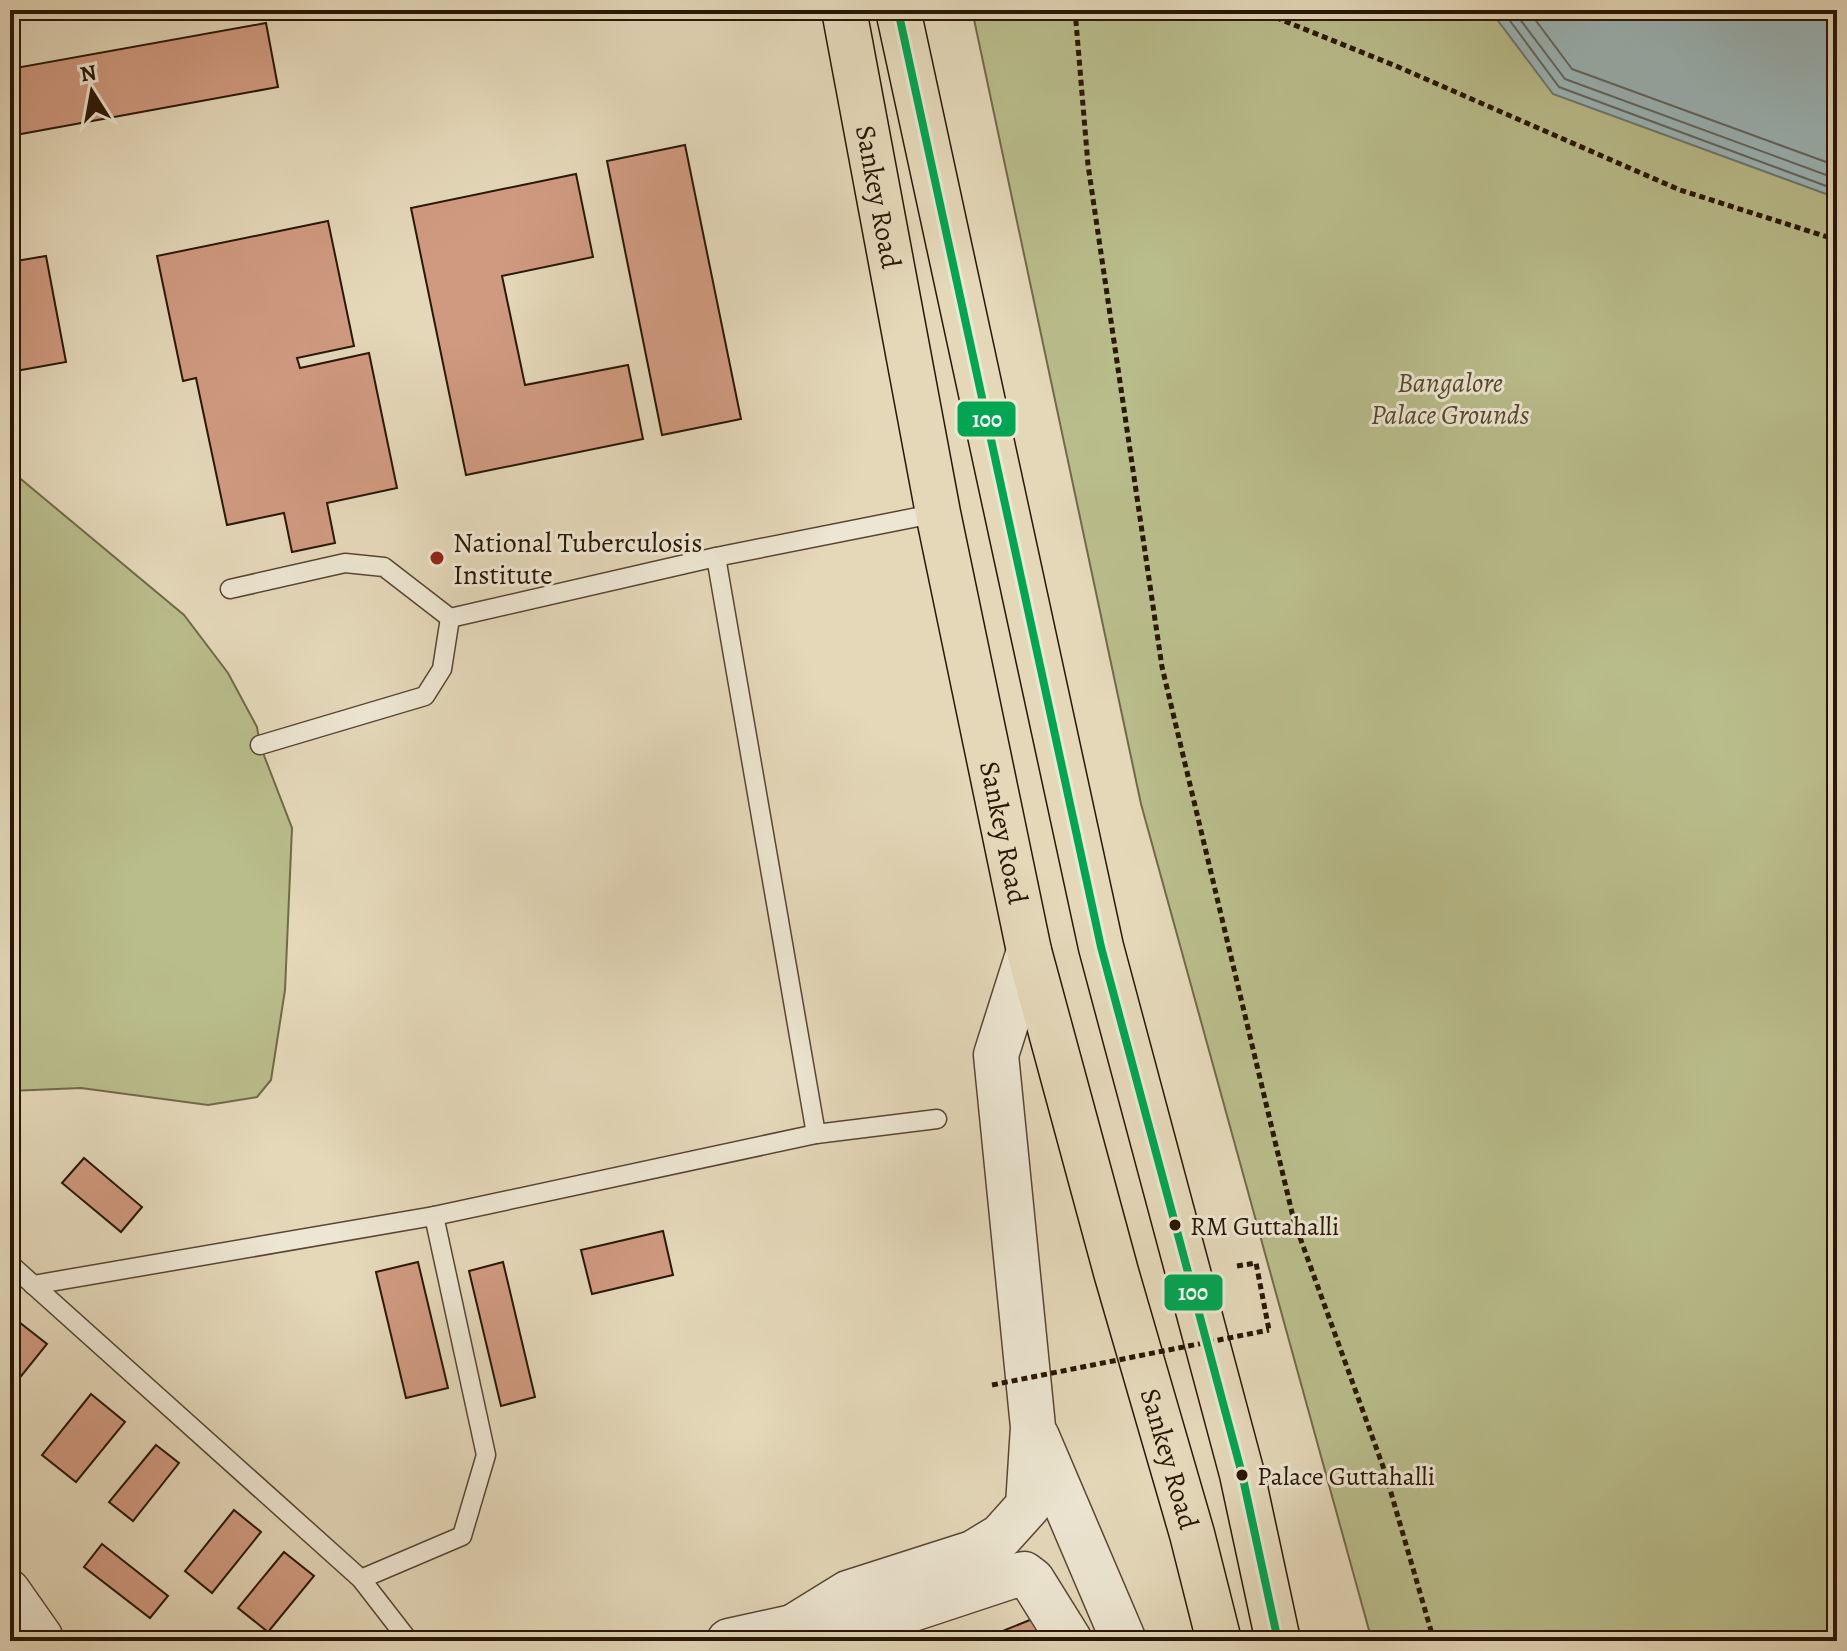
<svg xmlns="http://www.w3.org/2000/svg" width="1847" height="1651" viewBox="0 0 1847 1651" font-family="Alegreya,serif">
	<rect width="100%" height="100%" fill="#e4d8b9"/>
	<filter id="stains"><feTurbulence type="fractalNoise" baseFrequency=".0025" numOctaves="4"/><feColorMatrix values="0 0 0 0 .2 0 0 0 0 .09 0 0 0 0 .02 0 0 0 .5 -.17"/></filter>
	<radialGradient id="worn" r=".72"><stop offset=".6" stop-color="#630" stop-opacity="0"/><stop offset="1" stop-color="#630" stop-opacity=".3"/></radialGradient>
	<g fill="#b9bd8b" stroke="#716a48" stroke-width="2">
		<polygon points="972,10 1837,10 1837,1641 1372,1641 1141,804"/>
		<polygon points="10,470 184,615 228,673 257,727 260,745 292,828 285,990 271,1080 257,1097 208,1105 81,1088 10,1091"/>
	</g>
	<polygon fill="#9bb7ba" stroke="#6d7772" stroke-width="2" points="1494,10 1837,10 1837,198 1553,94 1496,18"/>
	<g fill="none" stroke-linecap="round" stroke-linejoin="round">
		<g stroke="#626660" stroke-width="2">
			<polyline points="1502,10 1559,87 1837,190"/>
			<polyline points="1513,10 1565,79 1837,179"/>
			<polyline points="1528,10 1572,69 1837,166"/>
		</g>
	</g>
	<g fill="#d09a80" stroke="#291605" stroke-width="2">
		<polygon points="266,23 278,87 10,136 10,69"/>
		<polygon points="685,145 741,419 662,435 607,161"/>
		<polygon points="576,174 593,257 502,276 525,385 628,365 643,439 466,475 411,208"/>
		<polygon points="328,221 354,346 297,358 300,368 369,353 397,488 327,503 335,543 292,552 284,513 227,525 196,378 183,381 157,256"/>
		<polygon points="46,256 66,362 10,372 10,262"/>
		<polygon points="84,1158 142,1207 121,1232 62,1183"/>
		<polygon points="663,1231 673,1275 592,1294 581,1250"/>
		<polygon points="418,1262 448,1388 406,1398 376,1272"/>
		<polygon points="503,1262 535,1397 501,1406 469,1271"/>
		<polygon points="19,1322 47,1344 10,1390 10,1333"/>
		<polygon points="91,1394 125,1422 76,1482 42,1455"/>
		<polygon points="156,1445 179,1463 133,1521 109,1502"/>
		<polygon points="234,1510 261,1532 212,1593 185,1571"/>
		<polygon points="102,1544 168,1596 150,1618 84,1567"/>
		<polygon points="284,1552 314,1576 268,1632 238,1608"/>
		<polygon points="1042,1615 1052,1641 978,1641"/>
	</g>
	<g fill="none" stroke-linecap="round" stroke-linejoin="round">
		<g stroke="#584632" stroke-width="21">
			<g id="service">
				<polyline points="716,557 816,1134"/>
				<polyline points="230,589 345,563 384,567 450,618 716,557 938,513"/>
				<polyline points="260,745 425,696 442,669 450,618"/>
				<polyline points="10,1264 361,1579 409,1641"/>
				<polyline points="33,1285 434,1216 816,1134 937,1119"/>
				<polyline points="361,1579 462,1536 486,1455 434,1216"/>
			</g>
		</g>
		<g stroke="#584632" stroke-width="41">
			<polyline id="minor" points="10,1589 43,1636 31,1641"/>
		</g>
		<g stroke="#584632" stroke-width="47">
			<g id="tertiary">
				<polyline points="1037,1437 1124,1641"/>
				<polyline points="793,1627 848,1593 973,1553 1001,1536 1028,1506 1033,1427 996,1055 1029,951"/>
				<polyline points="729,1641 793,1627 861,1626 1009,1577 1024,1574 1032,1580 1070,1641"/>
			</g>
		</g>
		<g stroke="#291605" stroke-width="47">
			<g id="primary">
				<path id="s1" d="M844,10L938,513L1029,951L1116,1272L1192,1534L1219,1641"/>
				<polyline points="898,10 1101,947 1242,1474 1278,1641"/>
			</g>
		</g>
		<g stroke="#291605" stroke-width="5" stroke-dasharray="6 4" stroke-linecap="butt">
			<polyline points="1075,10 1088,165 1162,667 1294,1221 1385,1472 1434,1641"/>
			<polyline points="1257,10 1396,66 1680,190 1837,240"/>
			<polyline points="1237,1266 1256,1263 1269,1330"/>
		</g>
		<use href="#service" stroke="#ede6d2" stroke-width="18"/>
		<use href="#minor" stroke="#ede6d2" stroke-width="38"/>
		<use href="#tertiary" stroke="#ede6d2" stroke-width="44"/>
		<use href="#primary" stroke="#e4d8b9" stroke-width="44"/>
		<polyline stroke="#291605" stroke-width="5" stroke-dasharray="6 4" stroke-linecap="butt" points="992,1385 1269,1330"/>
		<g stroke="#ede6d2" stroke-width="14">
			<polyline id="bus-1" points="898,10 1101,947 1242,1474 1278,1641"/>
		</g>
		<use href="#bus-1" stroke="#00a651" stroke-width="8"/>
	</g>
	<circle fill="#8f2418" stroke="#ede6d2" stroke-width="3" cx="437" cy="558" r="8"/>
	<g fill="#291605" stroke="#ede6d2" stroke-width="3">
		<circle cx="1175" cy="1225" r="7"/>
		<circle cx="1242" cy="1475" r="7"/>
	</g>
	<g text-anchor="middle" stroke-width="6" stroke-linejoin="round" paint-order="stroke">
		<g font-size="26" fill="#291605" stroke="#ede6d2" text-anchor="start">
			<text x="1190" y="1235">RM Guttahalli</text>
			<text x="1257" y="1485">Palace Guttahalli</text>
		</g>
		<g font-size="28" fill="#291605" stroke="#ede6d2">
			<text dy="10" stroke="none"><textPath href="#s1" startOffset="190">Sankey Road</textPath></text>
			<text dy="10" stroke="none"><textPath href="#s1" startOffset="838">Sankey Road</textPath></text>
			<text dy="10" stroke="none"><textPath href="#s1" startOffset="1486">Sankey Road</textPath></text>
		</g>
		<g font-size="28" font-style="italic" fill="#54482d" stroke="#ede6d2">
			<text x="1450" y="392">Bangalore<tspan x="1450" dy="32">Palace Grounds</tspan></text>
		</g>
		<g font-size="28" fill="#291605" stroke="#ede6d2" text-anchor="start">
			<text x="453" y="552">National Tuberculosis<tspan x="453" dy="32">Institute</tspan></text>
		</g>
	</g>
	<g stroke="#ede6d2" stroke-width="3">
		<rect x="956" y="400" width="61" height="38" rx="8" fill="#00a651"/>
		<rect x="1163" y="1273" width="61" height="39" rx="8" fill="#00a651"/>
	</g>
	<g font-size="22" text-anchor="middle" font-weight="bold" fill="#fff">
		<text x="987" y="427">100</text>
		<text x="1193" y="1300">100</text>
	</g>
	<rect width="1847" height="1651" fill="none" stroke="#e4d8b9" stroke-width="40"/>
	<rect x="12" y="12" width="1823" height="1627" fill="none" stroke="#291605" stroke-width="4"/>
	<rect x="20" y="20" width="1807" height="1611" fill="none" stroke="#291605" stroke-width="2"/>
	<g transform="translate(92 92) rotate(349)" stroke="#ede6d2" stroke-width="6" paint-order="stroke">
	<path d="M0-6L14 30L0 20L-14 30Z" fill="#291605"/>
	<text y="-12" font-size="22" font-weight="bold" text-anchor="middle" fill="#291605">N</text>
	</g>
	<rect width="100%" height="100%" filter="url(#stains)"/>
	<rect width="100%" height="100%" fill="url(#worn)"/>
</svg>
